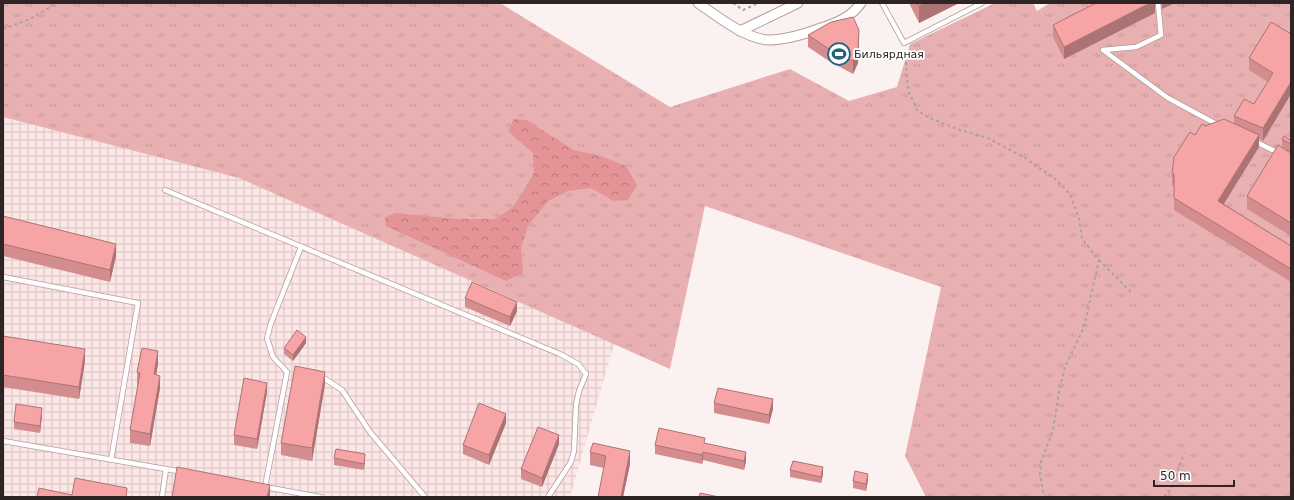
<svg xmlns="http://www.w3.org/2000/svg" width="1294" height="500" viewBox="0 0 1294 500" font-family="'DejaVu Sans',sans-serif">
	<defs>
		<pattern id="industrial-grid" width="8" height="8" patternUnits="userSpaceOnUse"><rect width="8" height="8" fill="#fce6e6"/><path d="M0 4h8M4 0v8" fill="none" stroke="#d8c5c5"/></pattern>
		<pattern id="grass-tufts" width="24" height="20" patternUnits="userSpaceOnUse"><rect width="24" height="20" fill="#e9b0b1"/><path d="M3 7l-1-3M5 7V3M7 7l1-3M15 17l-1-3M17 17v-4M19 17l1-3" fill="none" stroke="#c89798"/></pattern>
		<pattern id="forest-crowns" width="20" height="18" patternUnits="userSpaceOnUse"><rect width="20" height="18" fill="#e49396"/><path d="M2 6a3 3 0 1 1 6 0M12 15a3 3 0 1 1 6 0" fill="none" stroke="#b9787a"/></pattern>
	</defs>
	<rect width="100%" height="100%" fill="#fcf1f1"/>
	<polygon fill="url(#industrial-grid)" points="3,117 239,178 614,344 570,497 3,497"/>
	<polygon fill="url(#grass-tufts)" points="3,3 500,3 670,107 790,69 849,101 897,87 910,44 995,3 1033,3 1037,11 1050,3 1291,3 1291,497 926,497 905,456 941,287 705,206 670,369 239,178 3,117"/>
	<polygon fill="url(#forest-crowns)" points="514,119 526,120 574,150 601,156 626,166 637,185 628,200 614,201 591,188 568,191 548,201 528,226 521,248 523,273 506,281 386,226 385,217 396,213 458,219 495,219 512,208 523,192 534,173 533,153 508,131"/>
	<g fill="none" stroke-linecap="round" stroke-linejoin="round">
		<g stroke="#b79d9d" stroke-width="6">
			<g id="service">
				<polyline points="882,3 904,43 982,3"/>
				<polyline points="1158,3 1161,35 1136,47 1103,50 1168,98 1220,126"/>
				<polyline points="1254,141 1279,153"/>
				<polyline points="165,190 560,354 578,364 586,374 579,391 576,405 574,451 571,462 548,497"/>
				<polyline points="3,277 138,303 111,460"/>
				<polyline points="320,376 322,377 342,390 370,432 425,497"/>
				<polyline points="3,441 183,472"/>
				<polyline points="265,487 320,497"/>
				<polyline points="265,487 287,372 273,357 267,338 271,323 301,247"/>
				<polyline points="162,497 166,469"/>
			</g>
		</g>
		<g stroke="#b79d9d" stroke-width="11">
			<g id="minor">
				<path d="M698,3C717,16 744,38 768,40C785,40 805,34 821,28C837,23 851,17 861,3"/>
				<polyline points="740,31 798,3"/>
			</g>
		</g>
		<g stroke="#aba1a1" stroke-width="2" stroke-dasharray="3 3" stroke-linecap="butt">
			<polyline points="733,3 743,10 758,3"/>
			<polyline points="3,29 30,19 57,3"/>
			<polyline points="905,50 908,90 917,110 929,118 960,130 988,138 1025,158 1054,178 1070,194 1079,218 1082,239 1099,260 1084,327 1065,367 1059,392 1053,430 1041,462 1040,475 1044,497"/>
			<polyline points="1099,260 1131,292"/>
			<polyline points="1164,497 1171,489 1184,453"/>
		</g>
		<use href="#service" stroke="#fff" stroke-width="4.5"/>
		<use href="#minor" stroke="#fff" stroke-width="9"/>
	</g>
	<g fill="#d48d8f">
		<polygon points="910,3 959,3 919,23 910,5"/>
		<polygon points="1155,3 1155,13 1064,59 1053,37 1053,25"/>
		<polygon points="1291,34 1263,141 1259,139 1259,147 1224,204 1291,246 1291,282 1174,210 1174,186 1172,185 1172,173 1195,135 1205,126 1234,124 1234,116 1254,104 1268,82 1249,70 1249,58"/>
		<polygon points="808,35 859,43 858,63 853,74 829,61 808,47"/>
		<polygon points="1282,139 1291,141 1291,236 1247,209 1247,196 1282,148"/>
		<polygon points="3,216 116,256 110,282 3,256"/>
		<polygon points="465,298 517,311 510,326 465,307"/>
		<polygon points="3,336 85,361 79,399 3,387"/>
		<polygon points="306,343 293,361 284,354 284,348"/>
		<polygon points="158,364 156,375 160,388 150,446 130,443 130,430 138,385 137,385 137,372"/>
		<polygon points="325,384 312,461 281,455 281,443"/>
		<polygon points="267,392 257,449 234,445 234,435"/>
		<polygon points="714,403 773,409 769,424 714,413"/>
		<polygon points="42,415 40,433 14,429 14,422"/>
		<polygon points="506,423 489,465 463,454 463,445"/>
		<polygon points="593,443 630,464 623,497 598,497 604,468 590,465 590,452"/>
		<polygon points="559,444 542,487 521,479 521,469"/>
		<polygon points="705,444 746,461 744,470 703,460 702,464 655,454 655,445"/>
		<polygon points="334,458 365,460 364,470 334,465"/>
		<polygon points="790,470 823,474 821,483 790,477"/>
		<polygon points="868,480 866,491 853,488 853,481"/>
	</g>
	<g fill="#ac7374">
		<polygon points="924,3 959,3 919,23 919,6"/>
		<polygon points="1150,3 1155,3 1155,13 1064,59 1064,47"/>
		<polygon points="1162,3 1175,3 1162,9"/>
		<polygon points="859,30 858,63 853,74 853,61"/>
		<polygon points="1291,82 1291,94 1263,141 1263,128"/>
		<polygon points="1259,135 1259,147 1218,213 1218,201"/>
		<polygon points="116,244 116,256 110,282 110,270"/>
		<polygon points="517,302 517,311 510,326 510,317"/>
		<polygon points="306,337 306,343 293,361 293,355"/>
		<polygon points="85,349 85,361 79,399 79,387"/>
		<polygon points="158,351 158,364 154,387 154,374"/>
		<polygon points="325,372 325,384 312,461 312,448"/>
		<polygon points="160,376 160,388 150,446 150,434"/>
		<polygon points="267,383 267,392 257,449 257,439"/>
		<polygon points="773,399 773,409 769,424 769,415"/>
		<polygon points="42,408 42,415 40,433 40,426"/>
		<polygon points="506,414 506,423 489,465 489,455"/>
		<polygon points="559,435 559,444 542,487 542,478"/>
		<polygon points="630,451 630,464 623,497 621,497"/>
		<polygon points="703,452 703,460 702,464 702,455"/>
		<polygon points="746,452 746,461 744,470 744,461"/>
		<polygon points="365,454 365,460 364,470 364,464"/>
		<polygon points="823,467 823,474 821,483 821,477"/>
		<polygon points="868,474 868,480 866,491 866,484"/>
		<polygon points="270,485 270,497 267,497"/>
	</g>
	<g fill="#f6a4a6" stroke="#ac7374">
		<polygon points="918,3 924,3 919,6"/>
		<polygon points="1096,3 1150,3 1064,47 1053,25"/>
		<polygon points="853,17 859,30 858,51 853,61 829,49 808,35 831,22"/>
		<polygon points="1271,22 1291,34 1291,82 1263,128 1234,116 1244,99 1254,104 1273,73 1249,58"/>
		<polygon points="1224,119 1259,135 1218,201 1291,246 1291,269 1174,198 1174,174 1172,173 1174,157 1190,132 1195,135 1202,124 1205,126"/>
		<polygon points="1284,136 1291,141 1291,144 1282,139"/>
		<polygon points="1278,145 1289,152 1291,152 1291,223 1247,196"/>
		<polygon points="3,216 116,244 110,270 3,244"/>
		<polygon points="472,282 517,302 510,317 465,298"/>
		<polygon points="297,330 306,337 293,355 284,348"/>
		<polygon points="3,336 85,349 79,387 3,375"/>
		<polygon points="142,348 158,351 154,374 160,376 150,434 130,430 140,373 137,372"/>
		<polygon points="295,366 325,372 312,448 281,443"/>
		<polygon points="244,378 267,383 257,439 234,435"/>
		<polygon points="718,388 773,399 769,415 714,403"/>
		<polygon points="479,403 506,414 489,455 463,445"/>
		<polygon points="16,404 42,408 40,426 14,422"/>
		<polygon points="538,427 559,435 542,478 521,469"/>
		<polygon points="659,428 705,438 704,443 746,452 744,461 703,452 702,455 655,445"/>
		<polygon points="593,443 630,451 621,497 598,497 606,456 590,452"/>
		<polygon points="336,449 365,454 364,464 334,458"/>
		<polygon points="793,461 823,467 821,477 790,470"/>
		<polygon points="177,467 270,485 267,497 172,497"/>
		<polygon points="855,471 868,474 866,484 853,481"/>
		<polygon points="75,478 127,488 126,497 37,497 39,488 72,495"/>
		<polygon points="700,493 719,497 699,497"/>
	</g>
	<defs>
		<g id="stadium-ring" transform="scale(1.15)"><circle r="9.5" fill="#fff" stroke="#26627a" stroke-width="1.5"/><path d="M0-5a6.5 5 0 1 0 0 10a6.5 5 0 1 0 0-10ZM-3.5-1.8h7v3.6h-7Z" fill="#26627a"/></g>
	</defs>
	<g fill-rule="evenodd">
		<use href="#stadium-ring" x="839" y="54"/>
	</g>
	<g text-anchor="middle" stroke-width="3.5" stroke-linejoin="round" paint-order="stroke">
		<g font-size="11" fill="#2e2424" stroke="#fff" text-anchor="start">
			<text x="854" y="58">Бильярдная</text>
		</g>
	</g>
	<rect width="1294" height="500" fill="none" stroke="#2e2424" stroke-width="8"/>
	<path d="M1154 480v6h80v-6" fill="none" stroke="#2e2424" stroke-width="2"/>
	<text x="1160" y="480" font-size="12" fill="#2e2424" stroke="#ffffff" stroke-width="3" paint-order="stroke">50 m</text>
</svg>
